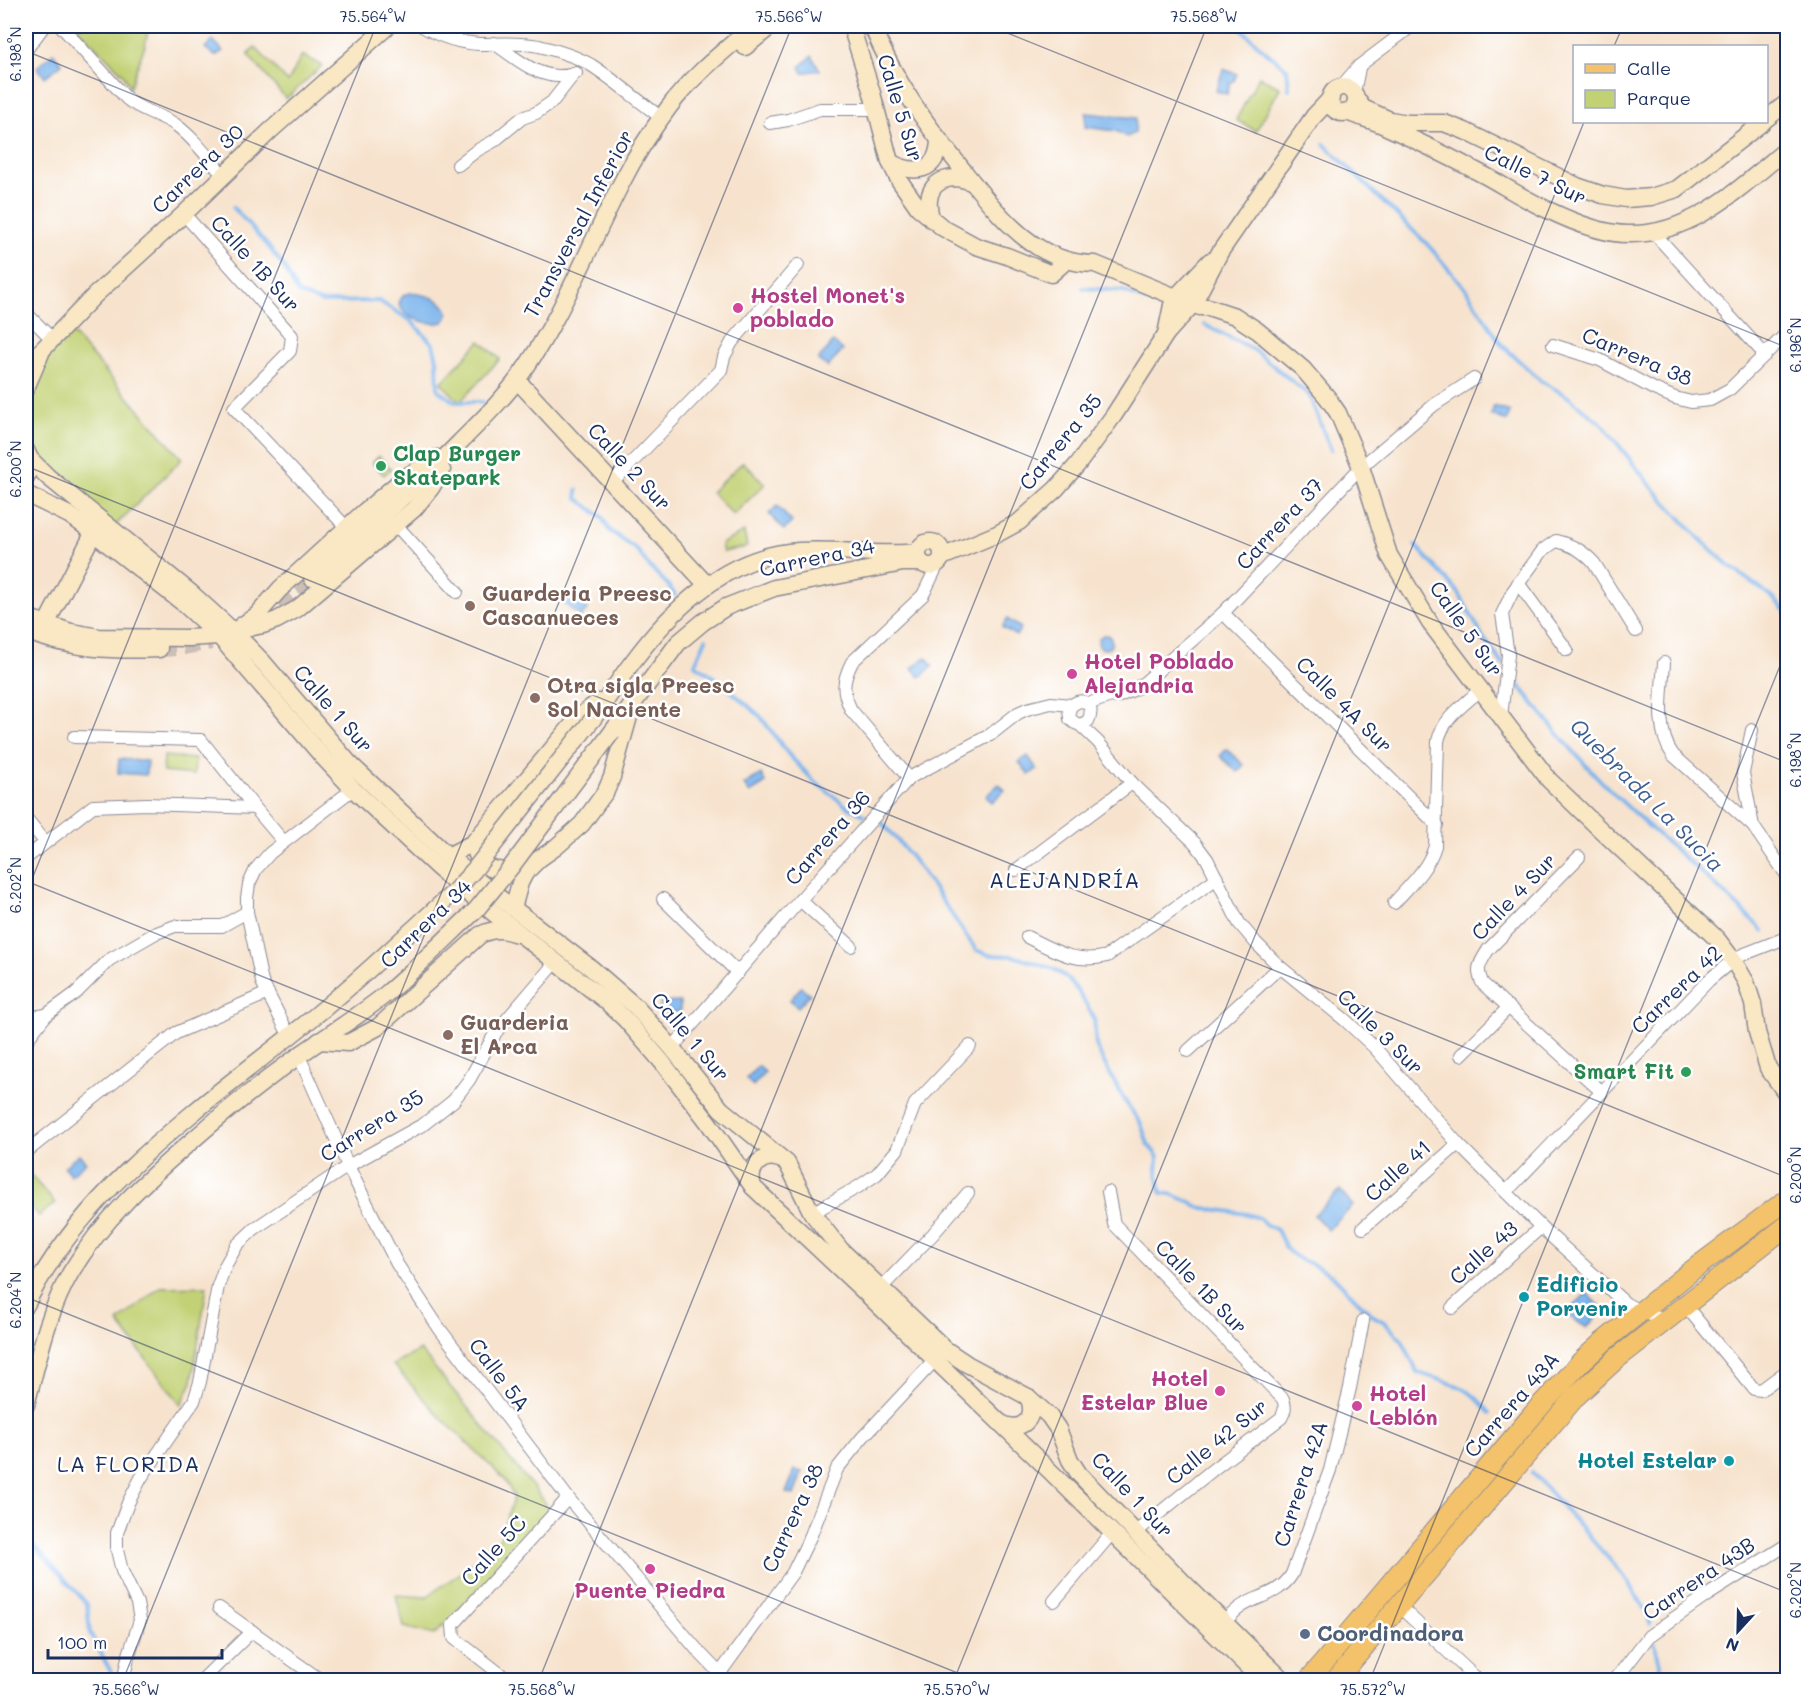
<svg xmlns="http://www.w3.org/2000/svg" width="1813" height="1706" viewBox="0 0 1813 1706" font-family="Mali,sans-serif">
	<rect width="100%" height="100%" fill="#fff"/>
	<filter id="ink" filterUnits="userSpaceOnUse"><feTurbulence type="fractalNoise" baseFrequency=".0167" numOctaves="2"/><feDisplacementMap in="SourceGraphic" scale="12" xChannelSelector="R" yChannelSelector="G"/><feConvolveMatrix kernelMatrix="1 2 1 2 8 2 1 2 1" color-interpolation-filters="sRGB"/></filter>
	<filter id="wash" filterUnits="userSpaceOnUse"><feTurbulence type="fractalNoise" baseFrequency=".008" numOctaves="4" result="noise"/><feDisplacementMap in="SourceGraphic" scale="24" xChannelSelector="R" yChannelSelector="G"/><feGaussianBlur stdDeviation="1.35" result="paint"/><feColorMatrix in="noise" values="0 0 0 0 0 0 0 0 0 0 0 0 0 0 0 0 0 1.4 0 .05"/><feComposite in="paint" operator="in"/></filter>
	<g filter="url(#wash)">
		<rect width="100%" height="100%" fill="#f7e3cd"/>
		<g fill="#c2d174" stroke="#6e8069" stroke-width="1.5">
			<polygon points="75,26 149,26 145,45 130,87 123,74"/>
			<polygon points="255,47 288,82 302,55 322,66 286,99 248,55"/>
			<polygon points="1259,76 1280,88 1256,131 1236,120"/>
			<path d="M73,334L182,459L111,530L30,459C24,435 19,388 35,368C42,358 63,343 73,334Z"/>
			<polygon points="480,341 500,359 460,402 441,383"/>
			<polygon points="379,456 391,469 384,475 372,463"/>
			<polygon points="743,462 765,484 733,515 711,492"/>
			<polygon points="744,532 747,547 723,552 721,544"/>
			<polygon points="164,756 195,759 194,775 163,772"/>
			<polygon points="27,1171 55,1203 39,1216 26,1201"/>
			<polygon points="207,1286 192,1382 181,1405 118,1322 160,1287"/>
			<polygon points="420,1350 542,1498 548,1511 527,1540 434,1635 404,1627 396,1595 426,1597 462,1572 500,1538 514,1496 504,1479 443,1420 393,1365"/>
		</g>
		<g fill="#7db5ed" stroke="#4c72a6" stroke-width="1.5">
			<polygon points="213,40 223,51 215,56 205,48"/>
			<polygon points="53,53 62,64 45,77 37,67"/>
			<polygon points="812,56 820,70 803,73 800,67"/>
			<polygon points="1223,69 1237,74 1234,81 1230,83 1227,94 1216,91"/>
			<polygon points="1086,113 1136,118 1135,133 1127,137 1116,131 1085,127"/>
			<path d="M409,293C423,294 443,297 448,312L447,318L443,322C429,326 404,319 399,304C401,297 403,295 409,293Z"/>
			<polygon points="833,342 843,350 828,367 818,360"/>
			<polygon points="1494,406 1510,412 1507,421 1491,415"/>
			<polygon points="777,506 792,522 784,530 769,514"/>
			<polygon points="570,595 588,609 581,617 563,603"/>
			<polygon points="1007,619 1021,628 1016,636 1002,627"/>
			<circle cx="1105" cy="642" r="7"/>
			<polygon points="926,657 933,666 920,677 912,668"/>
			<polygon points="1227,749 1244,765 1237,772 1220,756"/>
			<polygon points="1028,756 1037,769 1029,775 1019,762"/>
			<polygon points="119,759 147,761 146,775 118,773"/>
			<polygon points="761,774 766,783 750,793 744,785"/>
			<polygon points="999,784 1005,790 992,802 986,796"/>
			<polygon points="801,987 810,994 798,1007 790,1000"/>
			<polygon points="680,1002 680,1012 661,1013 660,1003"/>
			<polygon points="758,1066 765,1072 753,1086 746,1079"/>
			<polygon points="79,1154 86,1162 71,1175 64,1167"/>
			<polygon points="1340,1190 1353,1206 1328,1230 1314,1215"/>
			<polygon points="1587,1293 1603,1309 1587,1328 1565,1314"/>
			<polygon points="795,1470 802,1472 794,1495 786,1493"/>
		</g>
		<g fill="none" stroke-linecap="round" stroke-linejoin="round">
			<g stroke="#7db5ed" stroke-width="4">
				<polyline points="1239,26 1261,48 1287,69 1289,89"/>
				<polyline points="1324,144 1429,246 1467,291 1501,344 1541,381 1567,396 1602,424 1651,486 1699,538 1729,566 1772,597 1788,614"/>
				<polyline points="233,207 268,246 284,267 298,293 321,302 379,301 410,320 433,344 437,360 438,390 455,402 482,402 488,406"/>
				<polyline points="1083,288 1123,291 1158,306"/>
				<polyline points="1205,325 1254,350 1309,395 1331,450"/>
				<polyline points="577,490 577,498 602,517 609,530 637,550 648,565 667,584 675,595"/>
				<polyline points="1415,545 1458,592 1484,639 1503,664"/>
				<polyline points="706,639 695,664 717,679 760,716 789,755 815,782 849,808 864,815"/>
				<path d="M1513,677C1549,725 1588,771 1632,811C1675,851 1722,888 1763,931"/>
				<path d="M881,822C918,860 945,906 976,950L989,955L1013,956L1054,969L1067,978L1078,991L1094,1018L1096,1045L1102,1059L1125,1101L1141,1124L1148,1144L1158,1157L1157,1171L1161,1193L1170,1194L1191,1202L1197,1207L1247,1214L1259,1218L1265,1224L1277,1230L1287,1250L1299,1259L1312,1264L1332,1275L1372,1315L1384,1322L1402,1340L1417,1372C1433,1379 1451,1381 1466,1390C1476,1396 1483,1405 1490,1413"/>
				<polyline points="1532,1472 1624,1576 1647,1613 1650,1624"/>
				<polyline points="26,1539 42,1554 87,1604 90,1633 112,1674 113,1680"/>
				<polyline points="1655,1644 1660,1665 1660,1680"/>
			</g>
		</g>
	</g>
	<g filter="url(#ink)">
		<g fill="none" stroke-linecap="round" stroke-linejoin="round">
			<g stroke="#cbbfb7" stroke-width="16" stroke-dasharray="16 8" stroke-linecap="butt">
				<polyline points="258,619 312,578"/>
				<polyline points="159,649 178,648 211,642"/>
			</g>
			<g stroke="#898996" stroke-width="14">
				<g id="street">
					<path d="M61,26L127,99C141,111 160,114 176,125C194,138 209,159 224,176"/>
					<path d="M422,26C439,36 458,43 479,44C499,44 519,42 539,46C555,50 576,56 591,65C616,81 638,101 662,118"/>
					<path d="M494,43C518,60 545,85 576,73"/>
					<polyline points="26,50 44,26"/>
					<polyline points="1340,88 1359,66 1412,26"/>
					<polyline points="1354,93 1359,68"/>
					<polyline points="770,123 788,120 820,109 876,109"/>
					<polyline points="458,165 476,151 494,141 522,118 536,113 552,102 574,74"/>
					<polyline points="184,214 292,336 290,351 234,408 347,528"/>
					<polyline points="1653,232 1765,355"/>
					<polyline points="26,313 52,339"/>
					<polyline points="1553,345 1600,360 1654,389 1675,398 1691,402 1710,400 1730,389 1788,332"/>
					<polyline points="612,483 721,370 724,357 732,342 798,265"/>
					<polyline points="396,525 457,592"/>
					<polyline points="1518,583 1567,650"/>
					<polyline points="1223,613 1437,825"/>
					<path d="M1664,663C1662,693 1655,730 1673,755L1753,826"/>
					<polyline points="1088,704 1111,696 1117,697 1135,689 1144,683 1223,613 1361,467 1434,405 1474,379"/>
					<path d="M1501,717L1508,655L1502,614L1513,591L1543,550L1556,541C1572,545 1582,550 1594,563L1636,631"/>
					<path d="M1080,725L1088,721C1097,704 1080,693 1069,709L1070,719L1075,723L1080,725L1098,742L1132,783L1195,843L1207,859L1239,923L1256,943L1280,967L1345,1020L1375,1048L1458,1144L1541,1227L1625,1303L1641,1312L1665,1320"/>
					<polyline points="1752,730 1743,773 1753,826 1788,877"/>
					<polyline points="74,737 201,740 255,808 283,841"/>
					<path d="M909,778L851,710C842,691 842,682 852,662L923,595L938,564"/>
					<polyline points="26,818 45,842"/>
					<path d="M1579,857L1488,950C1480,963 1475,969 1483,984L1602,1092"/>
					<polyline points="26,858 93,806 147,804 255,808"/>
					<polyline points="1016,870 1132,783"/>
					<polyline points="663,899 738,973"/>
					<polyline points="800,900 851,946"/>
					<path d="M1394,903C1410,885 1428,869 1435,846L1438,741C1443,718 1464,705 1480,690"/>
					<path d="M1027,937C1055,951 1075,964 1107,956L1217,878"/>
					<polyline points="26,1018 46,1015"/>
					<polyline points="290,1037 262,982 247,912 247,898 249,884 256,869 270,853 353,789"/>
					<polyline points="26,1041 46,1015 76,993 109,960 154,934 175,926 222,926 247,912"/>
					<polyline points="672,1048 800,900 909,778 990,735 1018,713 1027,709 1051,703 1071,705"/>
					<polyline points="1188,1051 1280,967"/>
					<polyline points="1461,1055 1509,1007"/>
					<polyline points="299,1056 348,1166 397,1264 439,1328 568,1498 699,1652 726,1680"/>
					<polyline points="26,1152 176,1033 268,993"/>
					<path d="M1108,1192L1114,1224L1283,1399C1286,1407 1285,1411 1281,1418L1215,1468L1136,1532"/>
					<polyline points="1506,1192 1709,980 1733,960 1742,955 1788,937"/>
					<polyline points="812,1213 858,1187 877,1174 897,1150 915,1104 970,1046"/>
					<polyline points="1363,1228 1458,1144"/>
					<polyline points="881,1288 933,1234 968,1193"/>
					<polyline points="1685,1305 1754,1389 1761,1390 1788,1370"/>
					<polyline points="1452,1308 1541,1227"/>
					<polyline points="1054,1601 1112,1533"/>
					<polyline points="1400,1607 1478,1680"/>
					<polyline points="219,1608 319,1679"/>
					<path d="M1224,1622C1228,1618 1233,1613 1238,1609C1257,1594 1278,1597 1292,1574L1330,1470L1350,1388L1363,1321"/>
					<polyline points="720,1673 793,1572 811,1535 837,1469 862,1438 935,1360"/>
					<polyline points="127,1680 125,1672 128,1658 140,1620 137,1603 122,1571 117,1550 117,1533 128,1503 141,1478 194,1401 200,1382 218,1286 225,1266 237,1245 254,1229 348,1166 424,1124 453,1101 469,1080 496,1032 556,962"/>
					<polyline points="202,1680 252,1631"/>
					<polyline points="508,1680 454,1638 453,1625 568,1498"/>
					<polyline points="1615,1680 1649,1636 1706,1596 1788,1544"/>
				</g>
			</g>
			<g stroke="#898996" stroke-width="19">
				<g id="secondary">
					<polyline points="851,26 872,93 890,162 899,180 918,207 943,228 976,246 1007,256 1051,274 1067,260"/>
					<path d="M872,26C895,81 922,119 959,165C994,209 1032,264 1095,264L1200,307H1208L1235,316L1258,331L1303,369L1327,397L1338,413L1361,467L1389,555L1430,623L1549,780L1604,833L1695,918L1717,939L1733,960L1746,982L1753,1004L1757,1032L1768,1068L1788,1096"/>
					<polyline points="745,47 771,26"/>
					<circle cx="1343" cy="100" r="13"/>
					<polyline points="1356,98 1363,108 1390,120 1408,123 1444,123 1465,131 1577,186 1603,195 1626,199 1651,197 1677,189 1763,122"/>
					<path d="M1348,112C1358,117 1368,119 1378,123C1414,139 1450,157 1484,175C1506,187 1526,200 1548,210C1573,222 1604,235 1631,234C1694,234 1742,186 1788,148"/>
					<polyline points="1766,119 1788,102"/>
					<path d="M890,162C914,175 938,173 939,140"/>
					<path d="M931,219C930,213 928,206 929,200C931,177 956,174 973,183"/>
					<polyline points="1166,334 1172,305 1176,297 1210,261"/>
					<polyline points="26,363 42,350 95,295 184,214 270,131 388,26"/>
					<polyline points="517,380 707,585"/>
					<polyline points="26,388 41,353"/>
					<polyline points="26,450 30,459 48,477 191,593 233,631 262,661 349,763 448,856 488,889 591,968 636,1007 672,1048 721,1109 787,1163 812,1213 841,1250 946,1350 967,1364 1028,1397 1049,1416 1058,1429 1070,1460 1079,1474 1183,1582 1283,1680"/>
					<polyline points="26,477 29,471 30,459"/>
					<polyline points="26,494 69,515 82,524 183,603 219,636 323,757 353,789 436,866 459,886 606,1001 626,1020 662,1062 708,1122 753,1187 870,1297 1050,1471 1261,1680"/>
					<circle cx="930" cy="554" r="12"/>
					<polyline points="942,557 997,534 1019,522 1056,489 1078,464 1114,415 1166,334 1193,304 1220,252 1314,116 1331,98"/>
					<path d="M312,578C363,534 412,491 459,443C479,423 500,403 517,380C561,320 587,250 621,184C634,158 651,131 669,107C692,76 724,51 753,26"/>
					<polyline points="26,617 71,632 99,637 189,638 219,636 233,631 263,625 277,620 297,609 414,509 431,488 442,470"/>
					<polyline points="46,624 94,532"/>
					<polyline points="241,626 257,615 280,589 365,511 404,478 437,458"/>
					<path d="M26,631C68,649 113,651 159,649"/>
					<path d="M592,720C606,702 617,682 631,664C672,608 727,555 799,551C839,548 878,557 918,552"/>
					<polyline points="612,732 678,643 703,622 726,607 774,588 903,563 922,563"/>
					<path d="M475,849C481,872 499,871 519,871"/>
					<polyline points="448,856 473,843 580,716 598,702"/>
					<polyline points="513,908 520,883 525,873 539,859 556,847 582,824 606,791 612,777 630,713"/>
					<path d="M319,1041L348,1043L378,1027L480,935C494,928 503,929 517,934"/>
					<path d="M753,1187C747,1167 763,1150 784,1161"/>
					<path d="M26,1305C84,1184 213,1099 315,1016C363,977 408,933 454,892"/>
					<path d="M26,1405C38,1361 47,1313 71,1272C103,1219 147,1179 194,1139C228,1109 264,1081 301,1054C329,1034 359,1016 386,994C417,968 446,938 476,910"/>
					<path d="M1001,1423C1021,1434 1038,1418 1028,1397"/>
				</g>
			</g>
			<g stroke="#898996" stroke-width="22">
				<g id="primary">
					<polyline points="1309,1680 1542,1404 1581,1362 1603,1342 1690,1272 1788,1199"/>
					<polyline points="1336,1680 1576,1396 1616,1359 1788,1225"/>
				</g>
			</g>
			<use href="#street" stroke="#fff" stroke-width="12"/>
			<use href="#secondary" stroke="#fae7c3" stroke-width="16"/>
			<use href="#primary" stroke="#f3c26a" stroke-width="20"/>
			<g stroke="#898996" stroke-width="19" stroke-linecap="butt">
				<g id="secondary-bridge">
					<polyline points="454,892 474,870 592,720"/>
					<polyline points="476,910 511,867 612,732"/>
				</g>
			</g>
			<use href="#secondary-bridge" stroke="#fae7c3" stroke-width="16"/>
		</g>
	</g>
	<path fill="none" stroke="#1b2f5e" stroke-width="1.5" stroke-opacity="0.45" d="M990,26L1788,348M1614,46L1623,26M26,51L1788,763M26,466L1788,1178M26,881L1788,1593M26,894L376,26M26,1297L975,1680M123,1680L792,26M539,1680L1207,26M954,1680L1584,122M1370,1680L1788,646M1785,1680L1788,1675"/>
	<g fill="#d1479c" stroke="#fff" stroke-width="2">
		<circle cx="738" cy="308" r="6"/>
		<circle cx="1072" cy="674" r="6"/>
		<circle cx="1220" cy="1391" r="6"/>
		<circle cx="1357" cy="1406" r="6"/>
		<circle cx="650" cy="1569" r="6"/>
	</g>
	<g fill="#2e9e5b" stroke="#fff" stroke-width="2">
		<circle cx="381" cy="466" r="6"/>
		<circle cx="1686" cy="1072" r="6"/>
	</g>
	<g fill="#8d6e63" stroke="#fff" stroke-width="2">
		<circle cx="470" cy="606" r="6"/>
		<circle cx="535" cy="698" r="6"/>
		<circle cx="448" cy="1035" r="6"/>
	</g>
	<g fill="#0f9aa8" stroke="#fff" stroke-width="2">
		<circle cx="1524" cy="1297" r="6"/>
		<circle cx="1729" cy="1461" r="6"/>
	</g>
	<circle fill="#5c6f8a" stroke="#fff" stroke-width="2" cx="1305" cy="1634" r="6"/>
	<g text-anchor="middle" stroke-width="5" stroke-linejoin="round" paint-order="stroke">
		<g font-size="21" fill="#1b2f5e" stroke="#fff">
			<text transform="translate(900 108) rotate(73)" y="7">Calle 5 Sur</text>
			<text transform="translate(198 169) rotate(-44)" y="7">Carrera 30</text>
			<text transform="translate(1535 175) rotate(26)" y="7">Calle 7 Sur</text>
			<text transform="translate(579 224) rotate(-62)" y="7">Transversal Inferior</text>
			<text transform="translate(255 264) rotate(48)" y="7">Calle 1B Sur</text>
			<text transform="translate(1637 357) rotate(23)" y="7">Carrera 38</text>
			<text transform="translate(1061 442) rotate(-51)" y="7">Carrera 35</text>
			<text transform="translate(629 467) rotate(47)" y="7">Calle 2 Sur</text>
			<text transform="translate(1280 524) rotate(-47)" y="7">Carrera 37</text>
			<text transform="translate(817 558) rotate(-12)" y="7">Carrera 34</text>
			<text transform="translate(1466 629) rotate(55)" y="7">Calle 5 Sur</text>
			<text transform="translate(1344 705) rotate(45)" y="7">Calle 4A Sur</text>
			<text transform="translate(333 709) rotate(49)" y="7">Calle 1 Sur</text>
			<text transform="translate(828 838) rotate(-49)" y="7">Carrera 36</text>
			<text transform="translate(1514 897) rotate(-46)" y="7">Calle 4 Sur</text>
			<text transform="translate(426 924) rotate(-44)" y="7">Carrera 34</text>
			<text transform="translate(1677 990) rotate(-44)" y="7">Carrera 42</text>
			<text transform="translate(1380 1032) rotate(45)" y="7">Calle 3 Sur</text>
			<text transform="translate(690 1037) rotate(50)" y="7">Calle 1 Sur</text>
			<text transform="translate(372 1126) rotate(-32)" y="7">Carrera 35</text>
			<text transform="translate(1398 1171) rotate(-42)" y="7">Calle 41</text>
			<text transform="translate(1484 1253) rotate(-42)" y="7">Calle 43</text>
			<text transform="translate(1201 1287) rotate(46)" y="7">Calle 1B Sur</text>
			<text transform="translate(499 1375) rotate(53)" y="7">Calle 5A</text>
			<text transform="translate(1512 1405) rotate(-49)" y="7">Carrera 43A</text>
			<text transform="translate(1217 1442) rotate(-39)" y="7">Calle 42 Sur</text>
			<text transform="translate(1301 1484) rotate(-72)" y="7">Carrera 42A</text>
			<text transform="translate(1132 1495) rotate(47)" y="7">Calle 1 Sur</text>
			<text transform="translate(793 1518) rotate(-65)" y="7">Carrera 38</text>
			<text transform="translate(494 1551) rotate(-48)" y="7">Calle 5C</text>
			<text transform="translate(1699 1579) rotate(-34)" y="7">Carrera 43B</text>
		</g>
		<g font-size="21" font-weight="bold" fill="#b23c85" stroke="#fff" text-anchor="start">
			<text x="750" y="303">Hostel Monet's<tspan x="750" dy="24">poblado</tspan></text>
			<text x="1084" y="669">Hotel Poblado<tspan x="1084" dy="24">Alejandria</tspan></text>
			<text x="1208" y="1386" text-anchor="end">Hotel<tspan x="1208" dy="24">Estelar Blue</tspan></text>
			<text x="1369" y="1401">Hotel<tspan x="1369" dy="24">Leblón</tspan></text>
			<text x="650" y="1598" text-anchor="middle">Puente Piedra</text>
		</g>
		<g font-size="21" font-weight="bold" fill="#27864d" stroke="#fff" text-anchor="start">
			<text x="393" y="461">Clap Burger<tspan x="393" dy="24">Skatepark</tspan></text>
			<text x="1674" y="1079" text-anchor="end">Smart Fit</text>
		</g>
		<g font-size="21" font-weight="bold" fill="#785e54" stroke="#fff" text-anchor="start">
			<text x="482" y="601">Guarderia Preesc<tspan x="482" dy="24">Cascanueces</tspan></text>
			<text x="547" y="693">Otra sigla Preesc<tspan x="547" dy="24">Sol Naciente</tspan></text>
			<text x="460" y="1030">Guarderia<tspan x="460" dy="24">El Arca</tspan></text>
		</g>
		<g font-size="21" font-weight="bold" fill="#0d838f" stroke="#fff" text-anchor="start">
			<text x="1536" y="1292">Edificio<tspan x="1536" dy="24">Porvenir</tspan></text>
			<text x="1717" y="1468" text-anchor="end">Hotel Estelar</text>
		</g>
		<g font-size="21" font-weight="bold" fill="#4e5e75" stroke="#fff" text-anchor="start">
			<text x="1317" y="1641">Coordinadora</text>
		</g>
		<g font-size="22" font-style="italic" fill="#3d5e90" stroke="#fff">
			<text transform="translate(1647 795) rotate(45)" y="8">Quebrada La Sucia</text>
		</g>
		<g font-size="22" letter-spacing="1.5" fill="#1b2f5e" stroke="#fff">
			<text x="1065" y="888">ALEJANDRÍA</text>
			<text x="129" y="1472">LA FLORIDA</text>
		</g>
	</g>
	<rect width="1813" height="1706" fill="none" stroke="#fff" stroke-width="66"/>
	<rect x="1573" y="45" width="195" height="78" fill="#ffffff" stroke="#a4acbf" stroke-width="1.5"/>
	<rect x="1585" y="64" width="30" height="9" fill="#f3c26a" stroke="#a4acbf" stroke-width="1.5"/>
	<text x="1627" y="75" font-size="18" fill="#1b2f5e">Calle</text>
	<rect x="1585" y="90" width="30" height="18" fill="#c2d174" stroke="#a4acbf" stroke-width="1.5"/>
	<text x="1627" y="105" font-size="18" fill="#1b2f5e">Parque</text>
	<g transform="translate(1738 1631) rotate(202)" stroke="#ffffff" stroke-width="4.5" paint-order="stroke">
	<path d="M0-4.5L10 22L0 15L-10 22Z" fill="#1b2f5e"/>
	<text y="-9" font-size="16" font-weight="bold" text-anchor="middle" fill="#1b2f5e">N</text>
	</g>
	<path d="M48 1649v9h174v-9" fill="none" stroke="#1b2f5e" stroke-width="3"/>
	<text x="57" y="1649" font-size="18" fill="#1b2f5e" stroke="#ffffff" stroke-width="4.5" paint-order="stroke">100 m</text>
	<rect x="33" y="33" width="1747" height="1640" fill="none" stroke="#1b2f5e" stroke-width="2"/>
	<g font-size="15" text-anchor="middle" fill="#1b2f5e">
		<text x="373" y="22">75.564°W</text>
		<text x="789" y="22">75.566°W</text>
		<text x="1204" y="22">75.568°W</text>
		<text transform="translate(16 54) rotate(-90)" y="5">6.198°N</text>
		<text transform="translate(1796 345) rotate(-90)" y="5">6.196°N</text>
		<text transform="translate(16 469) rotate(-90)" y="5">6.200°N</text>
		<text transform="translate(1796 760) rotate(-90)" y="5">6.198°N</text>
		<text transform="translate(16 885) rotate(-90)" y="5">6.202°N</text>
		<text transform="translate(1796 1175) rotate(-90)" y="5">6.200°N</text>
		<text transform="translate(16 1300) rotate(-90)" y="5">6.204°N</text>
		<text transform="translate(1796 1590) rotate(-90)" y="5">6.202°N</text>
		<text x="126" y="1695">75.566°W</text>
		<text x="542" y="1695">75.568°W</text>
		<text x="957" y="1695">75.570°W</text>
		<text x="1373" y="1695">75.572°W</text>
	</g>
</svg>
